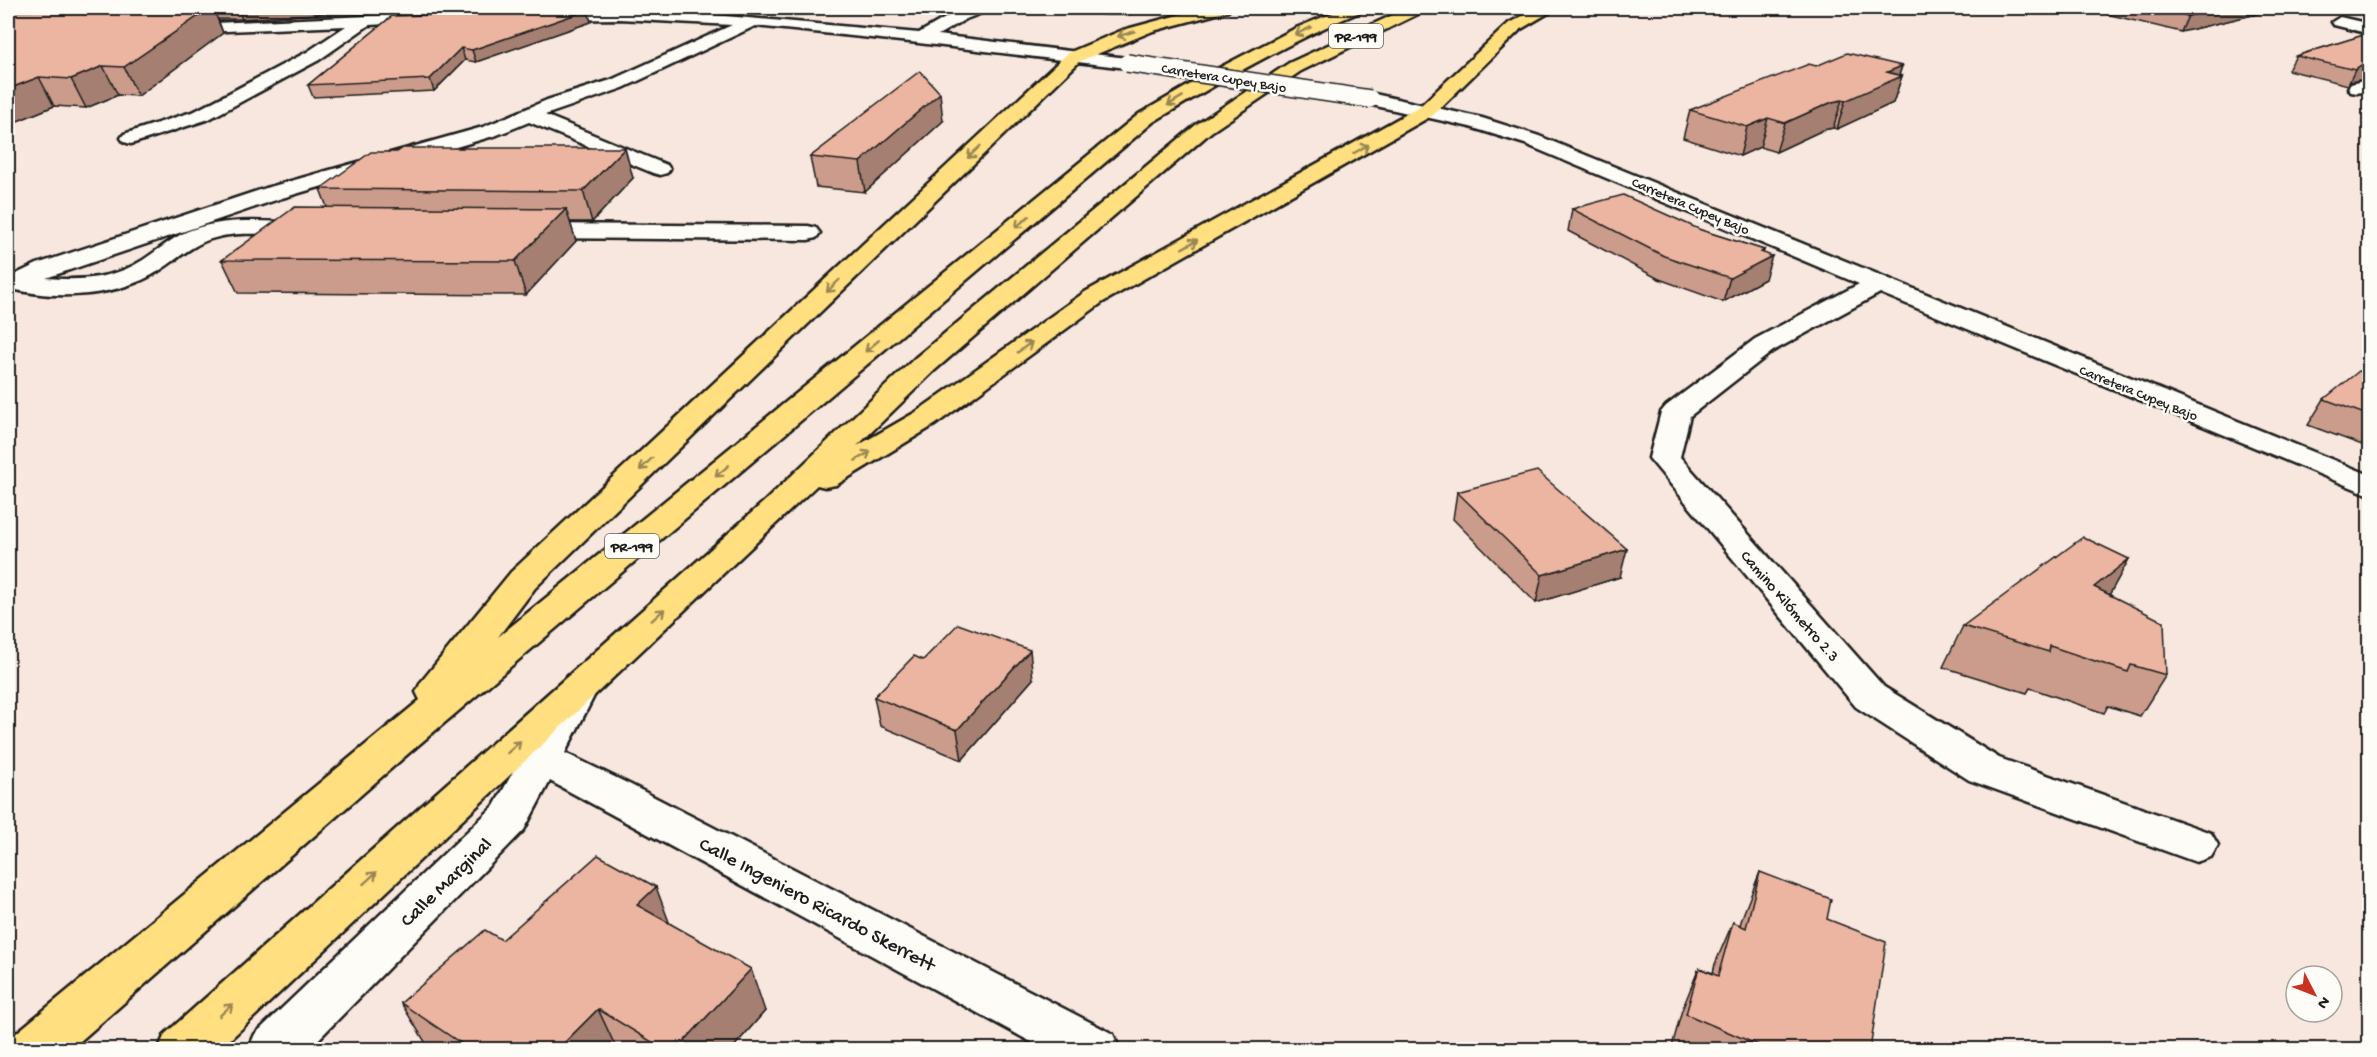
<svg xmlns="http://www.w3.org/2000/svg" width="2377" height="1057" viewBox="0 0 2377 1057" font-family="'Gochi Hand',sans-serif">
	<rect width="100%" height="100%" fill="#f8e7de"/>
	<filter id="ink" filterUnits="userSpaceOnUse"><feTurbulence type="fractalNoise" baseFrequency=".0167" numOctaves="2"/><feDisplacementMap in="SourceGraphic" scale="12" xChannelSelector="R" yChannelSelector="G"/><feConvolveMatrix kernelMatrix="1 2 1 2 8 2 1 2 1" color-interpolation-filters="sRGB"/></filter>
	<g filter="url(#ink)">
		<g fill="none" stroke-linecap="round" stroke-linejoin="round">
			<g stroke="#1c1c1c" stroke-width="5">
				<g id="minor">
					<path d="M969,8H990L987,11L966,19L938,35L1127,58L1133,59L1136,63L1133,67L1127,68L910,42L755,26L623,88L545,115L667,165L670,169L667,173L660,175L653,173L529,122L497,135L282,198L46,278C81,281 113,279 143,260C160,249 175,235 194,229C231,217 270,222 308,223L316,225L319,230L316,235L308,237C277,236 241,229 211,239C189,246 172,264 152,275C110,298 53,300 8,288V278L37,264L266,188L483,127L547,100L611,80L732,25L619,19L546,20L540,18L538,15L540,12L619,10L691,13L919,33L954,13Z"/>
					<path d="M1083,8H1146C1139,15 1090,15 1083,8Z"/>
					<polygon points="434,13 442,18 440,21 369,25 319,60 209,119 131,144 124,142 121,138 124,134 195,111 307,52 346,26 177,33 171,31 169,28 171,25"/>
					<polygon points="2340,17 2370,24 2370,34 2334,25 2332,22"/>
					<polygon points="2370,79 2370,90 2357,93 2351,92 2348,88 2351,84"/>
					<polygon points="1370,93 1482,118 1539,136 2370,475 2370,495 1880,293 1773,351 1690,416 1680,457 1884,687 1999,758 2211,833 2218,845 2211,857 2196,862 1969,780 1856,707 1649,458 1661,412 1666,406 1755,339 1859,284 1525,144 1470,127 1363,103 1361,99 1363,95"/>
					<polygon points="528,224 808,226 816,228 820,233 816,238 808,240 528,238 520,236 517,231 520,226"/>
					<polygon points="577,678 591,682 596,692 565,753 631,785 1113,1034 1120,1050 1046,1050 550,781 524,830 308,1050 248,1050 255,1034 494,806 563,682"/>
				</g>
			</g>
			<g stroke="#1c1c1c" stroke-width="5">
				<g id="major">
					<path d="M1204,8H1231L1228,11L1153,31L1080,61L535,588L498,637L1139,114L1217,69L1296,28L1345,8H1365L1362,11C1289,42 1221,81 1153,122L410,752L70,1050H8L15,1034L420,700L416,692L421,682L511,572L1068,53L1123,30Z"/>
					<polygon points="1408,8 1427,8 1424,11 1301,71 1211,132 935,370 857,446 916,412 1085,292 1419,107 1509,23 1538,8 1557,8 1521,29 1433,115 1103,302 936,424 836,485 825,487 817,485 219,1050 158,1050 165,1034 766,500 915,358 1197,124 1289,63"/>
				</g>
			</g>
			<use href="#minor" fill="#fdfcf7" fill-rule="evenodd"/>
			<use href="#major" fill="#ffdf80" fill-rule="evenodd"/>
			<g stroke="#1c1c1c" stroke-width="20" stroke-linecap="butt">
				<polyline id="minor-bridge" points="1127,63 1370,99"/>
			</g>
			<use href="#minor-bridge" stroke="#fdfcf7" stroke-width="17"/>
		</g>
		<g fill="#cb9c8b" stroke="#1c1c1c" stroke-width="1.5">
			<polygon points="8,8 368,8 360,11 242,19 218,19 223,33 138,96 118,95 86,108 54,106 8,125"/>
			<polygon points="412,8 556,8 414,13"/>
			<polygon points="2082,8 2282,8 2181,32"/>
			<polygon points="392,16 591,22 476,62 465,60 434,91 313,97 308,85"/>
			<polygon points="2370,33 2370,78 2350,82 2348,85 2288,70 2296,56"/>
			<polygon points="1816,66 1902,66 1899,75 1902,76 1893,103 1837,129 1833,128 1823,130 1776,152 1760,147 1740,156 1683,138 1690,110"/>
			<polygon points="943,121 865,192 816,187 810,157 834,139 833,137"/>
			<polygon points="633,178 592,222 570,222 576,241 526,295 238,293 222,260 327,207 320,189"/>
			<polygon points="1572,209 1701,230 1764,250 1763,253 1765,279 1723,302 1659,279 1568,231"/>
			<polygon points="2370,374 2370,448 2308,425 2324,399"/>
			<polygon points="1457,492 1620,577 1536,603 1453,519"/>
			<polygon points="2129,559 2109,595 2166,675 2140,716 2108,706 2104,713 2030,688 2027,693 1943,667 1963,626"/>
			<polygon points="1033,679 962,760 880,726 874,697"/>
			<polygon points="1760,872 1827,919 1870,1050 1671,1050 1682,1010 1699,968 1713,973 1715,964 1733,922 1740,925 1743,915"/>
			<polygon points="670,923 765,1011 731,1050 433,1050 427,1045 401,1003 502,940"/>
		</g>
		<g fill="#a57f71" stroke="#1c1c1c" stroke-width="1.5">
			<polygon points="210,8 213,8 223,33 138,96 124,67"/>
			<polygon points="237,8 368,8 360,11 242,19"/>
			<polygon points="2223,8 2282,8 2181,32 2188,16"/>
			<polygon points="588,10 591,22 476,62 472,50"/>
			<polygon points="461,48 465,60 434,91 430,79"/>
			<polygon points="2370,65 2370,78 2350,82 2348,85 2355,70 2358,67"/>
			<polygon points="103,66 118,95 86,108 71,79"/>
			<polygon points="1902,66 1898,78 1902,76 1893,103 1837,129 1845,101 1887,72"/>
			<polygon points="39,77 54,106 8,125 8,89"/>
			<polygon points="940,93 943,121 865,192 860,162"/>
			<polygon points="1842,100 1833,128 1823,130 1776,152 1785,123 1832,102"/>
			<polygon points="1768,118 1760,147 1740,156 1747,127"/>
			<polygon points="625,148 633,178 592,222 583,191"/>
			<polygon points="566,209 576,241 526,295 515,261"/>
			<polygon points="1764,250 1760,262 1772,256 1765,279 1723,302 1730,278"/>
			<polygon points="1627,549 1620,577 1536,603 1542,575"/>
			<polygon points="2129,559 2107,599 2094,587"/>
			<polygon points="1030,650 1033,679 962,760 957,730"/>
			<polygon points="656,887 672,930 637,905"/>
			<polygon points="751,969 765,1011 731,1050 676,1050"/>
			<polygon points="598,1009 617,1050 557,1050"/>
		</g>
		<g fill="#ecb5a2" stroke="#1c1c1c" stroke-width="1.5">
			<polygon points="161,8 210,8 124,67 103,66 71,79 39,77 8,89 8,11"/>
			<polygon points="2154,8 2223,8 2188,16"/>
			<polygon points="588,10 472,50 461,48 430,79 308,85 392,16"/>
			<polygon points="2370,33 2370,65 2358,67 2355,70 2296,56"/>
			<polygon points="1847,53 1902,66 1887,72 1902,76 1845,101 1842,100 1832,102 1785,123 1768,118 1747,127 1690,110 1809,64 1816,66"/>
			<polygon points="920,71 940,93 860,162 810,157 836,137 833,137"/>
			<polygon points="403,148 625,148 583,191 320,189 371,152 397,152"/>
			<polygon points="1623,195 1701,230 1764,250 1761,252 1772,256 1730,278 1664,256 1572,209"/>
			<polygon points="295,207 566,209 515,261 222,260"/>
			<polygon points="2359,371 2370,374 2370,416 2324,399"/>
			<polygon points="1537,471 1627,549 1542,575 1457,492"/>
			<polygon points="2083,537 2129,559 2094,587 2164,622 2166,675 2131,665 2128,672 2050,646 2049,652 1963,626"/>
			<polygon points="958,624 1030,650 957,730 874,697 914,656 923,660"/>
			<polygon points="598,855 656,887 637,905 751,969 676,1050 665,1050 598,1009 557,1050 471,1050 401,1003 485,930 502,940"/>
			<polygon points="1760,872 1831,899 1827,919 1886,942 1870,1050 1770,1050 1686,1014 1699,968 1718,976 1733,922 1746,928"/>
		</g>
		<defs><path id="oneway-shaft" d="M-6 0H5M1.5-3L5.5 0L1.5 3" fill="none" stroke-width="1.6" stroke-linecap="round" stroke-linejoin="round" transform="scale(1.5)"/></defs>
		<g stroke="#998753">
			<use href="#oneway-shaft" transform="translate(1303 31) rotate(154)"/>
			<use href="#oneway-shaft" transform="translate(1126 34) rotate(163)"/>
			<use href="#oneway-shaft" transform="translate(1175 101) rotate(149)"/>
			<use href="#oneway-shaft" transform="translate(1361 149) rotate(-30)"/>
			<use href="#oneway-shaft" transform="translate(974 152) rotate(136)"/>
			<use href="#oneway-shaft" transform="translate(1022 222) rotate(140)"/>
			<use href="#oneway-shaft" transform="translate(1190 244) rotate(-29)"/>
			<use href="#oneway-shaft" transform="translate(833 286) rotate(136)"/>
			<use href="#oneway-shaft" transform="translate(872 346) rotate(140)"/>
			<use href="#oneway-shaft" transform="translate(1025 347) rotate(-36)"/>
			<use href="#oneway-shaft" transform="translate(863 456) rotate(-31)"/>
			<use href="#oneway-shaft" transform="translate(646 464) rotate(136)"/>
			<use href="#oneway-shaft" transform="translate(722 471) rotate(140)"/>
			<use href="#oneway-shaft" transform="translate(658 615) rotate(-42)"/>
			<use href="#oneway-shaft" transform="translate(514 747) rotate(-42)"/>
			<use href="#oneway-shaft" transform="translate(370 878) rotate(-42)"/>
			<use href="#oneway-shaft" transform="translate(226 1010) rotate(-42)"/>
		</g>
	</g>
	<g text-anchor="middle" stroke-width="5" stroke-linejoin="round" paint-order="stroke">
		<g font-size="14" fill="#1c1c1c" stroke="#fdfcf7">
			<text transform="translate(1224 77) rotate(9)" y="5">Carretera Cupey Bajo</text>
			<text transform="translate(1691 205) rotate(23)" y="5">Carretera Cupey Bajo</text>
			<text transform="translate(2139 392) rotate(22)" y="5">Carretera Cupey Bajo</text>
		</g>
		<g fill="#fdfcf7" stroke="#605f5e" stroke-width="1.5">
			<rect x="1329" y="24" width="54" height="24" rx="4.5"/>
			<rect x="605" y="534" width="54" height="24" rx="4.5"/>
		</g>
		<g font-size="15" font-weight="bold" fill="#1c1c1c">
			<text x="1356" y="41">PR-199</text>
			<text x="632" y="551">PR-199</text>
		</g>
		<g font-size="16" fill="#1c1c1c" stroke="#fdfcf7">
			<text transform="translate(1791 605) rotate(49)" y="6">Camino Kilómetro 2.3</text>
		</g>
		<g font-size="20" fill="#1c1c1c" stroke="#fdfcf7">
			<text transform="translate(445 881) rotate(-44)" y="7">Calle Marginal</text>
			<text transform="translate(818 903) rotate(28)" y="7">Calle Ingeniero Ricardo Skerrett</text>
		</g>
	</g>
	<rect width="2377" height="1057" fill="none" stroke="#fdfcf7" stroke-width="30"/>
	<rect x="15" y="15" width="2347" height="1027" fill="none" stroke="#1c1c1c" stroke-width="2" filter="url(#ink)"/>
	<g transform="translate(2314 994) rotate(132)"><circle r="28" fill="#fdfcf7" stroke="#a3a29f" stroke-width="1.5"/>
	<path d="M0-4.5L10 22L0 15L-10 22Z" fill="#c8321e"/>
	<text y="-9" font-size="16" font-weight="bold" text-anchor="middle" fill="#1c1c1c">N</text>
	</g>
</svg>
